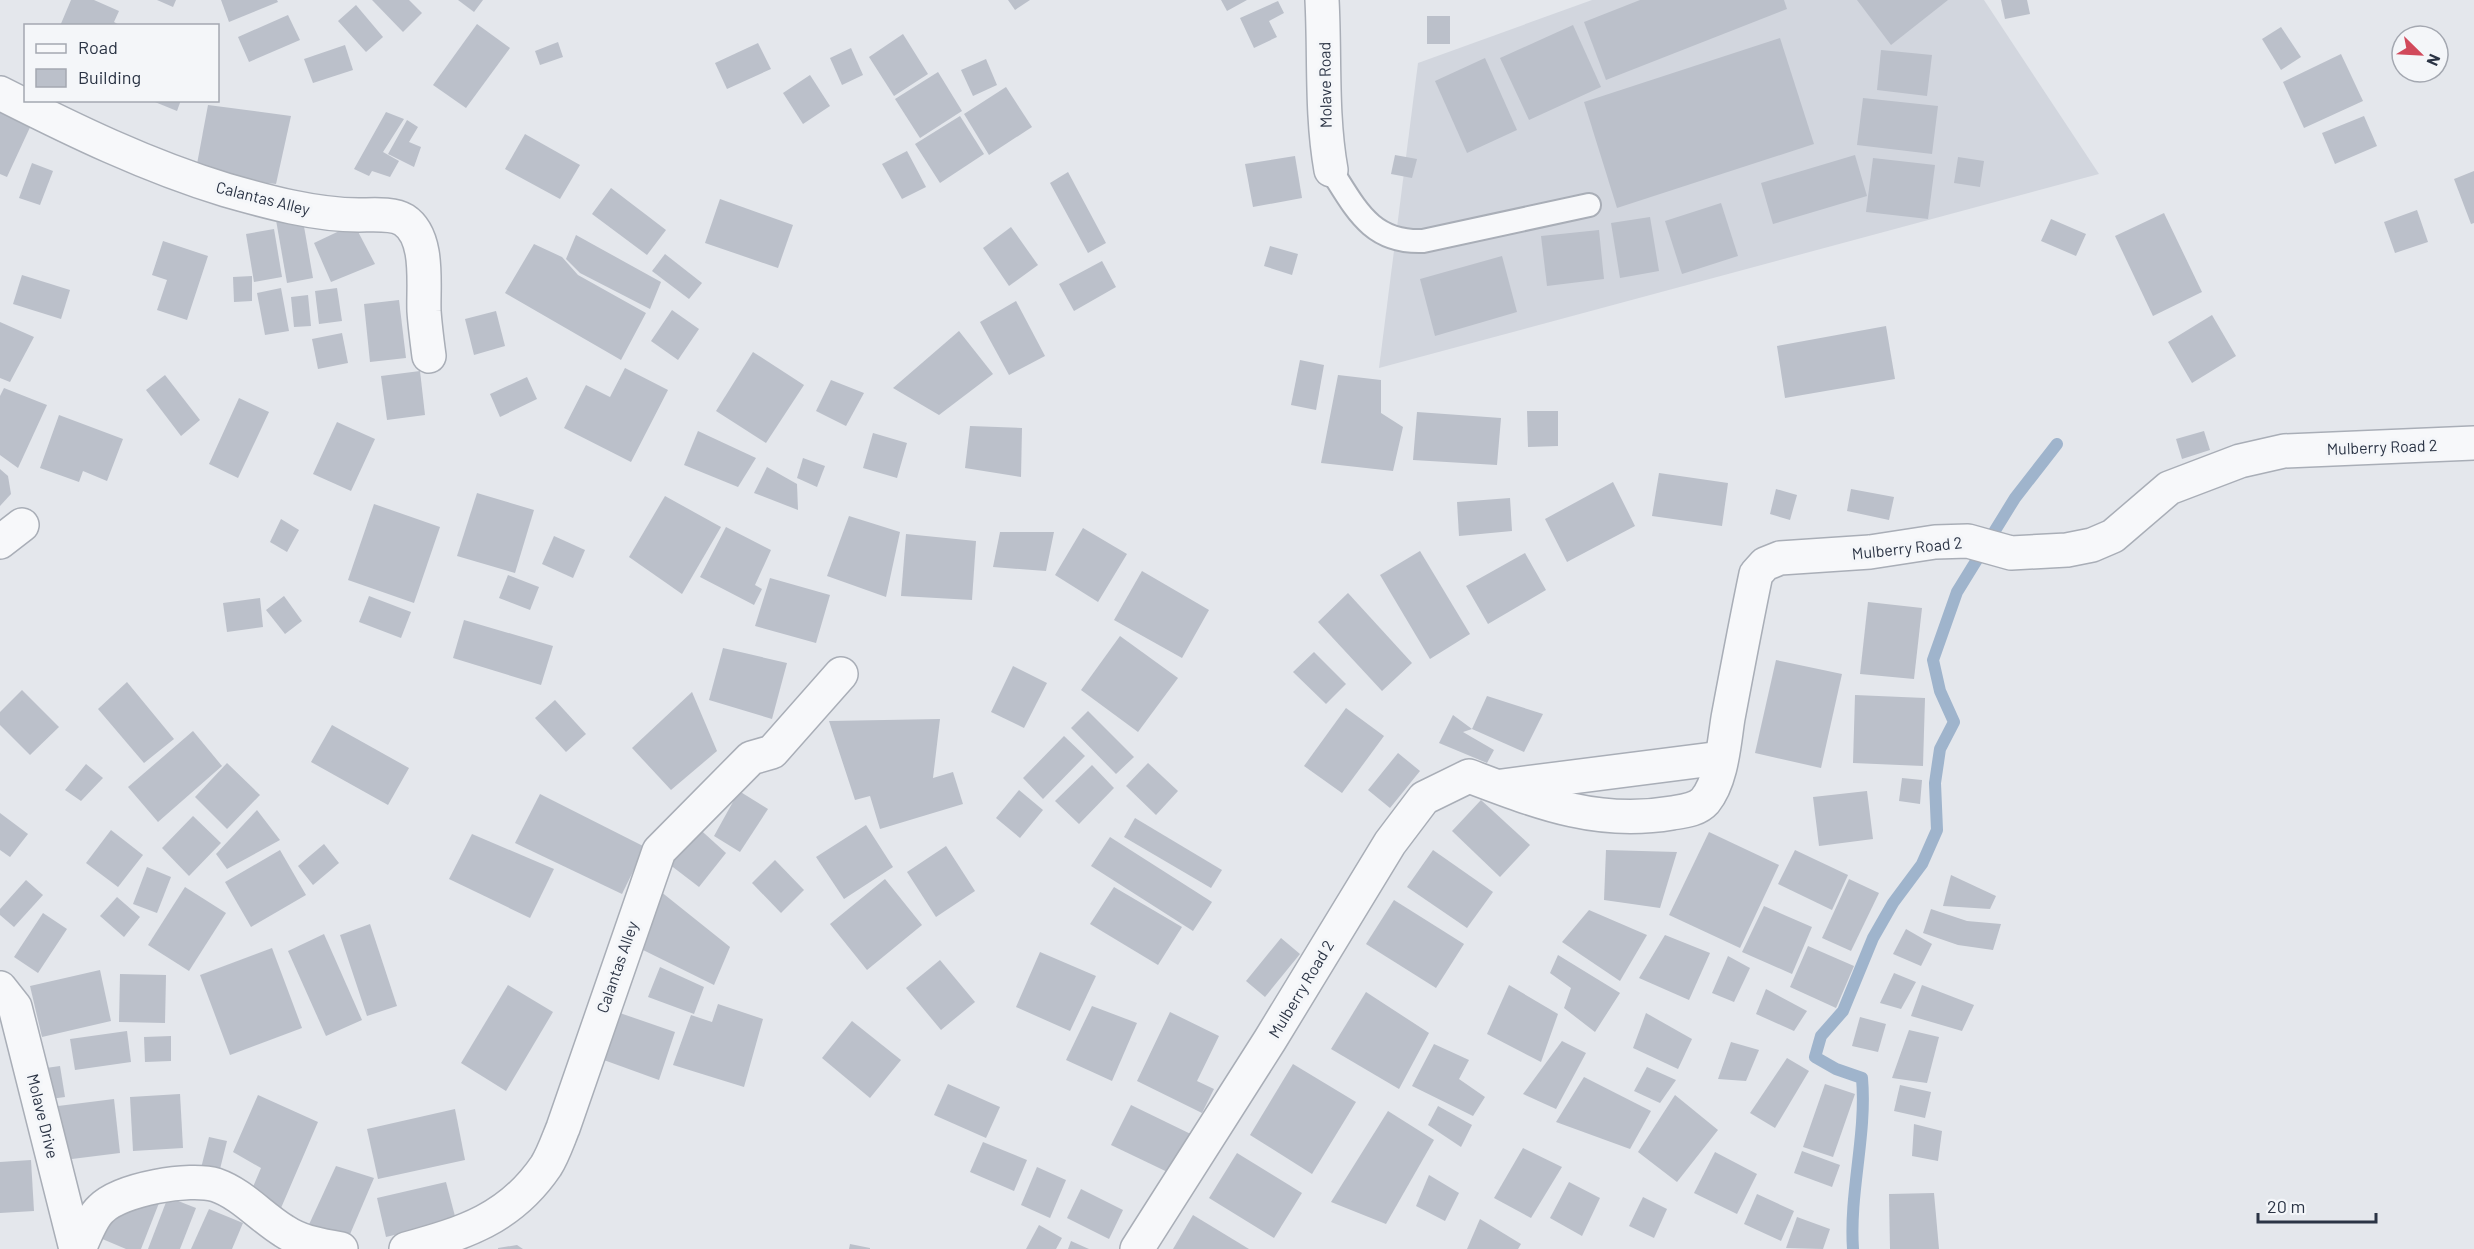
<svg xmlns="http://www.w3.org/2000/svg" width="2474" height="1249" viewBox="0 0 2474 1249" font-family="Barlow,sans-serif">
	<rect width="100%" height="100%" fill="#e4e7ec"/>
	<polygon fill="#d2d6de" points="1592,0 1984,0 2099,174 1379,368 1418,63"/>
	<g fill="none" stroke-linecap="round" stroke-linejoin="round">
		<path stroke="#9fb4cc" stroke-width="12" d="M1853,1249C1849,1192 1867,1135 1862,1078L1836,1069L1815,1057L1821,1036L1843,1011L1873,938L1893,903L1922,864L1937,830L1935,783L1940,749L1954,722L1940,691L1933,660L1957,592L2015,498L2057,444"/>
	</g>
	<g fill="#bbc0ca">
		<polygon points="71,0 94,0 119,11 114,22 121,26 60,26"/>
		<polygon points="157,0 176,0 173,7"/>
		<polygon points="221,0 277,0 278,2 229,22"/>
		<polygon points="372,0 409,0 422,13 403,32"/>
		<polygon points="458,0 483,0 474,12"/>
		<polygon points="1008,0 1030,0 1015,10"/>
		<polygon points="1221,0 1247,0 1227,11"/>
		<polygon points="1640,0 1784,0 1787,9 1606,80 1584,22"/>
		<polygon points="1857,0 1948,0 1891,45"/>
		<polygon points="2001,0 2027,0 2030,14 2005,19"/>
		<polygon points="1278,1 1284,13 1269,21 1277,37 1254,48 1240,18"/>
		<polygon points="356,5 383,37 366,52 338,21"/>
		<polygon points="288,15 300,40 249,62 238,37"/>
		<rect x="1427" y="16" width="23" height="28"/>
		<polygon points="477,24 510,48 466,108 433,85"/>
		<polygon points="1573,25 1601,87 1529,120 1500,58"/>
		<polygon points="2281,27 2301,57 2281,70 2262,39"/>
		<polygon points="903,34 928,74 894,96 869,57"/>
		<polygon points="1780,38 1814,144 1617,208 1584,102"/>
		<polygon points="558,42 563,57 540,65 535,51"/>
		<polygon points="758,43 771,69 727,89 715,63"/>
		<polygon points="345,45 353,70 313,83 304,59"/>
		<polygon points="851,48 863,75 842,85 830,58"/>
		<polygon points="1881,50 1932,55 1927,96 1877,90"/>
		<polygon points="2341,54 2363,101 2304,128 2283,82"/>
		<polygon points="1485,58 1517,130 1467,153 1435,81"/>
		<polygon points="986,59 997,85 973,96 961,70"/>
		<polygon points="938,72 962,111 920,138 895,99"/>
		<polygon points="810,75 830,106 803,124 783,93"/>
		<polygon points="1006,87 1032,127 989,155 964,114"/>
		<polygon points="1863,98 1938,106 1932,154 1857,145"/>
		<polygon points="150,100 181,100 177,111"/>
		<polygon points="208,105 291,116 276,184 233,179 197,164"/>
		<polygon points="0,108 32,123 7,177 0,174"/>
		<polygon points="386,112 404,119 383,152 399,161 390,177 372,171 369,176 354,169"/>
		<polygon points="960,116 984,154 940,183 915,144"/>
		<polygon points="2364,116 2377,146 2335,164 2322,133"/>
		<polygon points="407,120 418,127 409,142 421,147 414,167 388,154"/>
		<polygon points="525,134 580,165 560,199 505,169"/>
		<polygon points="907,151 926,187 902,199 882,164"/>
		<polygon points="1395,155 1417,159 1412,178 1391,174"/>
		<polygon points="1855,155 1867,196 1773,224 1761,183"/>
		<polygon points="1295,156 1302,198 1253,207 1245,164"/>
		<polygon points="1958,157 1984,161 1980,187 1954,183"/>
		<polygon points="1873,158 1935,165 1928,219 1866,212"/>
		<polygon points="32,163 53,171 40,205 19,198"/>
		<polygon points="2474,171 2474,223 2471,224 2454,179"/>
		<polygon points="1068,172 1106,243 1088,253 1050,183"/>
		<polygon points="611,188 666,230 647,255 592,214"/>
		<polygon points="720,199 793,225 778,268 705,243"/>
		<polygon points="1721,203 1738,256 1682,274 1665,221"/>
		<polygon points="2417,210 2428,242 2395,253 2384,222"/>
		<polygon points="2164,213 2202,292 2153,316 2115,236"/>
		<polygon points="302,215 313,278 287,283 276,220"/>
		<polygon points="1650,217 1659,271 1620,278 1611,223"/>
		<polygon points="2051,219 2086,234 2076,256 2041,241"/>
		<polygon points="354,224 375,264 331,282 314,243"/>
		<polygon points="1011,227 1038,265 1009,286 983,248"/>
		<polygon points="274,229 282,277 254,282 246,234"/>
		<polygon points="1599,230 1604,279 1547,286 1541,236"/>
		<polygon points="576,235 661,282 650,309 580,273 566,259"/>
		<polygon points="163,241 208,256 187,320 157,310 167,280 152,275"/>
		<polygon points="534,244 562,257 578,275 646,313 621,360 505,293"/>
		<polygon points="1270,246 1298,254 1292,275 1264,266"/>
		<polygon points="665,254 702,283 689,299 652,271"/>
		<polygon points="1502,256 1517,312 1435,336 1420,279"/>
		<polygon points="1102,261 1116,287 1074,311 1059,284"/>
		<polygon points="22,275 70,290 61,319 13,304"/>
		<polygon points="252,276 252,301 234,302 233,277"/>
		<polygon points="281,288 289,331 265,335 257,293"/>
		<polygon points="337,288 342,321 319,324 315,291"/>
		<polygon points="308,295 311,326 294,327 291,297"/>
		<polygon points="399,300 406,358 370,362 364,304"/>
		<polygon points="1016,301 1045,356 1009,375 980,322"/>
		<polygon points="672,310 699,329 678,360 651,341"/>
		<polygon points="496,311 505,346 474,355 465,319"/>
		<polygon points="2212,315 2236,356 2192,383 2168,342"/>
		<polygon points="0,322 34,337 10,382 0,378"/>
		<polygon points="1886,326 1895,379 1785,398 1777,346"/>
		<polygon points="959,331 993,374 939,415 893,388"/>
		<polygon points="342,333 348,363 318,369 312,339"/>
		<polygon points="753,352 804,385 766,443 716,411"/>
		<polygon points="1300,360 1324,365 1316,410 1291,405"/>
		<polygon points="625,368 668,390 631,462 564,428 586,385 610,397"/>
		<polygon points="420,371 425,415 387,420 381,376"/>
		<polygon points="165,375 200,420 181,436 146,390"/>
		<polygon points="1338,375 1381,380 1381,413 1403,427 1393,471 1321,463"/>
		<polygon points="527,377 537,399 500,417 490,394"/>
		<polygon points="831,380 864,393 846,426 816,411"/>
		<polygon points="4,388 47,405 18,468 0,455 0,396"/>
		<polygon points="239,398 269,412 238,478 209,464"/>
		<polygon points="1527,411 1558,411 1558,446 1528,447"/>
		<polygon points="1417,412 1501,418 1497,465 1413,460"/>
		<polygon points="59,415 123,439 107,481 83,471 79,482 40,468"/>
		<polygon points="337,422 375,439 351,491 313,474"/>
		<polygon points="970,426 1022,428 1021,477 965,468"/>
		<polygon points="698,431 756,458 738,487 684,465"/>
		<polygon points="2204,431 2210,450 2182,459 2176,439"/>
		<polygon points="873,433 907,443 897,478 863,468"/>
		<polygon points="803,458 825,466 817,487 797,478"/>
		<polygon points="767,467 797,484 798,510 754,493"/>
		<polygon points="0,469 8,476 11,494 0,506"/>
		<polygon points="1659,473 1728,483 1722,526 1652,516"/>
		<polygon points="1613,482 1635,526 1567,562 1545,519"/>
		<polygon points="1776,489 1797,495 1790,520 1770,514"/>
		<polygon points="1851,489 1894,497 1889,520 1847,511"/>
		<polygon points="477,493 534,510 515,573 457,556"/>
		<polygon points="665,496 721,527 682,594 629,557"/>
		<polygon points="1510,498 1512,531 1459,536 1457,502"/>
		<polygon points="374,504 440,527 414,603 348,580"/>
		<polygon points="849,516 900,532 886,597 827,576"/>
		<polygon points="281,519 299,530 287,552 270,542"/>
		<polygon points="726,527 771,550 755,585 762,589 754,605 700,577"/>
		<polygon points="1083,528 1127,554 1098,602 1055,575"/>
		<polygon points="1000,532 1054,532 1046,571 993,567"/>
		<polygon points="906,534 976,541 972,600 901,596"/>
		<polygon points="554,536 585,550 573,578 542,564"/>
		<polygon points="1420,551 1470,634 1430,659 1380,575"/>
		<polygon points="1525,553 1546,590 1488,624 1466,586"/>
		<polygon points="1142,571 1209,610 1182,658 1114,620"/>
		<polygon points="508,575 539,587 530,610 499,598"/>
		<polygon points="770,578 830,595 816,643 755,626"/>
		<polygon points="1348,593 1412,663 1382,691 1318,622"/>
		<polygon points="284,596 302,621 285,634 266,610"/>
		<polygon points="369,596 411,612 401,638 359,622"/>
		<polygon points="260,598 263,627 227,632 223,603"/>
		<polygon points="1868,602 1922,608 1914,679 1860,674"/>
		<polygon points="464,620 553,646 541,685 453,658"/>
		<polygon points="1120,636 1178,678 1138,732 1081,690"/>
		<polygon points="723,648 787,663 772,719 709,700"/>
		<polygon points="1314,652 1346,684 1326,704 1293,672"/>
		<polygon points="1776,660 1842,674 1821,768 1755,753"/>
		<polygon points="1013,666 1047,683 1024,728 991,712"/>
		<polygon points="127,682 174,739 144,763 98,709"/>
		<polygon points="22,690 59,727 30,755 0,725 0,712"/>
		<polygon points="692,692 717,751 671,790 632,748"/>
		<polygon points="1855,695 1925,698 1923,766 1853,763"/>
		<polygon points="1487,696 1543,714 1524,752 1472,729"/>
		<polygon points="555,700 586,734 566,752 535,718"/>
		<polygon points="1346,708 1384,736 1342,793 1304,766"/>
		<polygon points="1088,711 1134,757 1116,774 1071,728"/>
		<polygon points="1453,715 1472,729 1463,732 1494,750 1487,763 1439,743"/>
		<polygon points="940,719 933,778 953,772 963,804 880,829 870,796 855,800 829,721"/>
		<polygon points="332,725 409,768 388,805 311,762"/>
		<polygon points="193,731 222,766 158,822 128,787"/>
		<polygon points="1064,736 1085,756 1043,799 1023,778"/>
		<polygon points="1398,753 1420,771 1390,808 1368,790"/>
		<polygon points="227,763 260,795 227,829 195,797"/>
		<polygon points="1148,763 1178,791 1156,815 1126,786"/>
		<polygon points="86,764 103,778 81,801 65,790"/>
		<polygon points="1092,765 1114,788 1079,824 1055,801"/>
		<polygon points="1902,778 1922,780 1920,804 1899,801"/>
		<polygon points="1019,790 1043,810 1020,838 996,818"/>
		<polygon points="739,791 768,809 740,852 714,836"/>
		<polygon points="1867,791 1873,839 1819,846 1813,797"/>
		<polygon points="540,794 645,847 622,894 515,843"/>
		<polygon points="1481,800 1530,845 1500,877 1452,831"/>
		<polygon points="257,810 280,840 227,869 216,854"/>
		<polygon points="0,813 28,834 10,857 0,850"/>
		<polygon points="193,816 221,843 189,876 162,848"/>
		<polygon points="1135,818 1222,870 1211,888 1124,837"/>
		<polygon points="694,824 726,853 699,887 669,864"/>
		<polygon points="866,825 893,867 844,899 816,857"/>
		<polygon points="111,830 143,855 118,887 86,863"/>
		<polygon points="1709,832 1779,865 1740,948 1669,915"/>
		<polygon points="472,834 554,869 530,918 449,879"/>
		<polygon points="1110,837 1212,902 1193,931 1091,866"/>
		<polygon points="324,844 339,863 313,885 298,866"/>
		<polygon points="946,846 975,891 936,917 907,872"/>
		<polygon points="280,850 306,895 251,927 225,882"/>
		<polygon points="1433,850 1493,892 1467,928 1407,887"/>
		<polygon points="1606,850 1677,852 1660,908 1604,900"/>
		<polygon points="1795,850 1848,875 1832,910 1778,884"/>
		<polygon points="775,860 804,890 781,913 752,883"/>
		<polygon points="147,867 171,877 157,913 133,904"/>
		<polygon points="1951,875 1996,896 1990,909 1943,906"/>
		<polygon points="885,879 922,925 867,970 830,924"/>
		<polygon points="1849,879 1879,893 1851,951 1822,938"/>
		<polygon points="26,880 43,895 14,927 0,915 0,909"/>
		<polygon points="185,887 226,913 189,971 148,945"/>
		<polygon points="1114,887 1182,927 1158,965 1090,924"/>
		<polygon points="660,891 730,947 714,985 639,948"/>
		<polygon points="117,897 140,917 124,937 100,916"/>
		<polygon points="1394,900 1464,944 1436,988 1366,944"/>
		<polygon points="1764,906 1812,927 1792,974 1742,952"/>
		<polygon points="1931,909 1967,921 2001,924 1993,950 1958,945 1923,933"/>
		<polygon points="1589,910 1647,935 1620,981 1562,942"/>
		<polygon points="43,913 67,929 38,973 14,957"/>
		<polygon points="370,924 397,1006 367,1016 340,935"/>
		<polygon points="1906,929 1932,944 1921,966 1893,954"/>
		<polygon points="324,934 362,1020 326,1036 288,951"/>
		<polygon points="1665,935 1710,953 1689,1000 1639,978"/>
		<polygon points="1281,938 1300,954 1265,997 1246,981"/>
		<polygon points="1808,946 1854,966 1836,1008 1790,987"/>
		<polygon points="272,948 302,1028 230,1055 200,975"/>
		<polygon points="1040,952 1096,976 1070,1031 1016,1007"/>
		<polygon points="1558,955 1620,993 1595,1032 1564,1008 1571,988 1550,973"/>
		<polygon points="1728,956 1750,968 1734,1002 1712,993"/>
		<polygon points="940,960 975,1002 941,1030 906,988"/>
		<polygon points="660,967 704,987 694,1014 648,997"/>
		<polygon points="100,970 111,1021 42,1037 30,986"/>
		<polygon points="1894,973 1916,982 1901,1009 1880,1003"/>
		<polygon points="120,974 166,975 165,1023 119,1022"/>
		<polygon points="508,985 553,1012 506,1091 461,1063"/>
		<polygon points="1509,985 1558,1014 1541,1062 1487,1034"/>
		<polygon points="1922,985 1974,1005 1962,1031 1911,1016"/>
		<polygon points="1766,989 1807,1011 1794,1031 1756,1014"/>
		<polygon points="1366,992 1429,1033 1399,1089 1331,1049"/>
		<polygon points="718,1004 763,1019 744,1087 673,1065 691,1015 712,1022"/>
		<polygon points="1092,1006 1137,1023 1112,1081 1066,1060"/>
		<polygon points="617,1012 675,1032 659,1080 601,1059"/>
		<polygon points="1170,1012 1219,1036 1197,1081 1214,1089 1202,1113 1137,1081"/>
		<polygon points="1646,1013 1692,1039 1678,1069 1633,1048"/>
		<polygon points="1860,1017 1886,1024 1878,1052 1852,1046"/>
		<polygon points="852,1021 901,1060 870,1098 822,1058"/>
		<polygon points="1909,1030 1939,1037 1927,1083 1892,1078"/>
		<polygon points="127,1031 131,1062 75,1070 70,1039"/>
		<polygon points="171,1036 171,1061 145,1062 144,1037"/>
		<polygon points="1562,1041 1586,1053 1556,1109 1523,1094"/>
		<polygon points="1731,1042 1759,1050 1746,1081 1718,1079"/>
		<polygon points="1434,1044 1469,1060 1459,1079 1485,1097 1473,1116 1412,1086"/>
		<polygon points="1787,1058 1809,1071 1775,1128 1750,1113"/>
		<polygon points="1293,1064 1356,1102 1312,1174 1250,1135"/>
		<polygon points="60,1066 65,1097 43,1100 39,1069"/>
		<polygon points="1647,1067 1676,1080 1660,1103 1634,1091"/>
		<polygon points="1584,1077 1651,1111 1630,1149 1556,1122"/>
		<polygon points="948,1084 1000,1107 986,1138 934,1115"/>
		<polygon points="1825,1084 1855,1094 1833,1157 1803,1147"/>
		<polygon points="1900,1085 1931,1092 1925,1118 1894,1111"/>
		<polygon points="180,1094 183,1148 133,1151 130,1097"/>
		<polygon points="258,1095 318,1122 281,1208 250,1194 261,1168 233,1152"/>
		<polygon points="1675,1095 1718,1130 1677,1182 1638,1152"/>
		<polygon points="114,1099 120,1153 64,1160 58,1106"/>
		<polygon points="1131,1105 1199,1138 1180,1178 1111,1145"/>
		<polygon points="1438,1106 1472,1125 1461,1147 1428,1125"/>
		<polygon points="455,1109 465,1160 378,1179 367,1129"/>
		<polygon points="1388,1111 1434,1140 1386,1224 1331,1202"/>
		<polygon points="1914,1124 1942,1131 1938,1161 1912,1156"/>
		<polygon points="209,1137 227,1141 219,1173 201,1168"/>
		<polygon points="983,1142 1027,1160 1014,1191 970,1172"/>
		<polygon points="1523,1148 1562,1167 1531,1218 1494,1198"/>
		<polygon points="1802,1151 1840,1165 1832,1187 1794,1173"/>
		<polygon points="1715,1152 1757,1174 1737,1214 1694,1193"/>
		<polygon points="1237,1153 1302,1193 1274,1238 1209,1198"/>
		<polygon points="31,1160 34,1211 0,1213 0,1162"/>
		<polygon points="336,1166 374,1178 345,1246 306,1231"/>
		<polygon points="1037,1167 1066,1180 1050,1218 1021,1205"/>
		<polygon points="1429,1175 1459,1193 1445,1221 1416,1206"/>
		<polygon points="446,1182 456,1220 386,1237 377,1198"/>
		<polygon points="1569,1182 1600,1198 1582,1236 1550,1218"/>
		<polygon points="1081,1189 1123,1210 1109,1239 1067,1218"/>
		<polygon points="1934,1193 1939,1249 1890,1249 1889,1194"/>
		<polygon points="1757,1194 1794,1211 1781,1241 1744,1224"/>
		<polygon points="168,1197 196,1208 180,1249 148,1249"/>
		<polygon points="1643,1197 1667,1209 1654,1238 1629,1226"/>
		<polygon points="142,1200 159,1203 141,1249 126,1249 100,1238 108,1212"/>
		<polygon points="209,1209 243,1223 232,1249 191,1249"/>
		<polygon points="1193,1215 1249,1249 1173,1249"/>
		<polygon points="1797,1217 1830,1229 1823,1249 1786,1248"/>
		<polygon points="1480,1219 1521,1244 1518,1249 1467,1249"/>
		<polygon points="1039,1225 1062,1238 1056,1249 1026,1249"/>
		<polygon points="1071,1241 1089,1249 1068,1249"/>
		<polygon points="850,1244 870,1248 870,1249 849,1249"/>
		<polygon points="517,1245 523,1249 498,1249 498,1248"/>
	</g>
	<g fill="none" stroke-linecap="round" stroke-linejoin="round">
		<g stroke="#a9aeb7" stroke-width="26">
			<path id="lane" d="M1331,170C1356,209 1371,243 1423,241L1589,205"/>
		</g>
		<g stroke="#a9aeb7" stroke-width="36">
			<g id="street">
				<path d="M1322,0C1325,57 1321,114 1331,170"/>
				<path d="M0,93C73,130 147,166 226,190C268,202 315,215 359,215C372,215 393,213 404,220C430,237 423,285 424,311C425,326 427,341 429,356"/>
				<polyline points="0,542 22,525"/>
				<polyline points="1502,786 1721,758"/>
				<polyline points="0,988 15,1007 76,1249"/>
				<path d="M79,1249C85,1237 91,1218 101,1209C121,1189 190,1177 216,1185C242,1194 261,1217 284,1231C302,1243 321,1245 341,1249"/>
				<path d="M406,1249C464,1233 510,1219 546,1166C553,1155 558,1140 563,1128L659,851L751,758L772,752L841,674"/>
				<path d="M1137,1249L1270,1040L1390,843L1424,798L1469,776C1538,802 1597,826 1672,813C1684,811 1697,810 1705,801C1722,780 1724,743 1728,718C1737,670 1746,622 1756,574L1765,564L1780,558L1870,552L1935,542L1968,541L2011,553L2067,550L2092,545L2113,536L2169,488L2240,461L2284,451L2474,443"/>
			</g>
		</g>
		<use href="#lane" stroke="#f7f8fa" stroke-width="22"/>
		<use href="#street" stroke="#f7f8fa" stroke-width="33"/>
	</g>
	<g text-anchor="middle" stroke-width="6" stroke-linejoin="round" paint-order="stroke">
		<g font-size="16" fill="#2b3445" stroke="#f4f6f9">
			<text transform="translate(1325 85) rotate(-91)" y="6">Molave Road</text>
			<text transform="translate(263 198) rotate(14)" y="6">Calantas Alley</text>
			<text transform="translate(2382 447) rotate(-2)" y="6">Mulberry Road 2</text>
			<text transform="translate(1907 548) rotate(-6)" y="6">Mulberry Road 2</text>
			<text transform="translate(617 967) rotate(-71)" y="6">Calantas Alley</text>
			<text transform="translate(1301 989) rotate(-59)" y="6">Mulberry Road 2</text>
			<text transform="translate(43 1116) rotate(76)" y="6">Molave Drive</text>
		</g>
	</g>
	<rect x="24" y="24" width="195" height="78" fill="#f4f6f9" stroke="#a4a8b1" stroke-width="1.5"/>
	<rect x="36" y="44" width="30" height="9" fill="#f7f8fa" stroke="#a4a8b1" stroke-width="1.5"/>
	<text x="78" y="54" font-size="18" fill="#2b3445">Road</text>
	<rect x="36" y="69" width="30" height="18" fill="#bbc0ca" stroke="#a4a8b1" stroke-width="1.5"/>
	<text x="78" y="84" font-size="18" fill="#2b3445">Building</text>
	<g transform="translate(2420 54) rotate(114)"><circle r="28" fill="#f4f6f9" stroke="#a4a8b1" stroke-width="1.5"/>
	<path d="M0-4.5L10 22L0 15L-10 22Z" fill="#d1495b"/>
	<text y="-9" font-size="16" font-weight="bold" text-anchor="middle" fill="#2b3445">N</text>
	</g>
	<path d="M2258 1213v9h118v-9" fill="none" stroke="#2b3445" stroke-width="3"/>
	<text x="2267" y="1213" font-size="18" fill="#2b3445" stroke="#f4f6f9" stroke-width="4.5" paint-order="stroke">20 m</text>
</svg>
